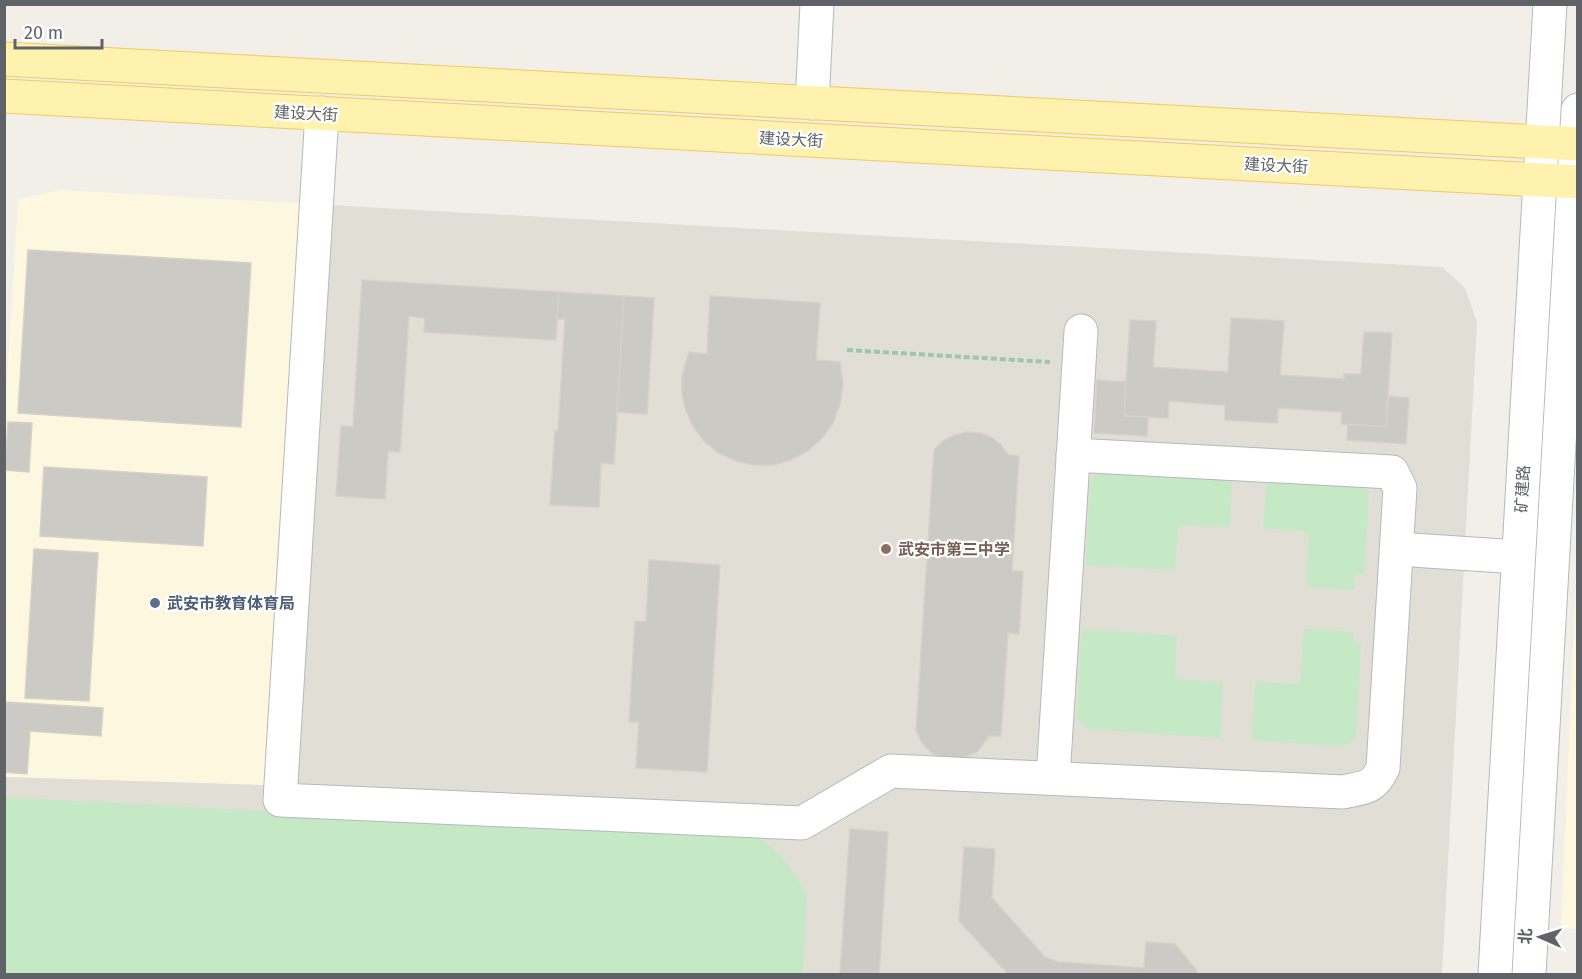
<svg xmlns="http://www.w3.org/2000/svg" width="1582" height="979" viewBox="0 0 1582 979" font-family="'Fira Sans','Noto Sans SC',sans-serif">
	<rect width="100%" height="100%" fill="#f1efe8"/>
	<g fill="#fef7e0">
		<polygon points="61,190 328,205 294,786 5,777 4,430 18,199"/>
		<polygon points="1576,580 1578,580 1577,929 1561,928"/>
	</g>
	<polygon fill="#e1ded6" points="328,205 1442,267 1465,288 1477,322 1442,974 5,974 5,777 294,786"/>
	<g fill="#c5e8c5">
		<polygon points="1102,471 1232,477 1230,527 1183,525 1178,528 1175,570 1086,565 1090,482 1093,475"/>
		<polygon points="1267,480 1361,485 1369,494 1364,574 1355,574 1354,590 1306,587 1309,535 1303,531 1263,528"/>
		<polygon points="1082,629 1177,636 1175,676 1177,679 1223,683 1220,738 1088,729 1077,719"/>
		<polygon points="1304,629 1354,632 1353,644 1361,645 1356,737 1349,744 1338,746 1252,740 1255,682 1300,684"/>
		<polygon points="4,797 759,838 779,854 793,871 807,896 803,974 5,974"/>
	</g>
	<g fill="#cccac5" stroke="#d6d1c6" stroke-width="1.5">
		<polygon points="28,250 251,263 241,427 18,413"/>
		<polygon points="362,280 559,292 556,340 424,332 425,318 409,316 400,452 388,451 385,499 336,496 341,426 353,427"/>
		<polygon points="559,292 624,296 614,464 601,463 599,507 550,505 555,431 558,431 565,319 557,319"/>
		<polygon points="624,296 654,298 647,414 617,412"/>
		<polygon points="710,296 820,303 816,360 840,362 843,384 840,404 833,423 822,438 808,451 791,460 773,465 754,465 736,461 719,453 705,442 694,428 686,411 682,394 682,376 689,352 707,354"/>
		<polygon points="1231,318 1284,321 1280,375 1344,379 1344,374 1361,374 1364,332 1392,333 1386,427 1341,424 1342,412 1278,408 1277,423 1225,420 1225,405 1169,401 1168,418 1124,416 1130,320 1156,321 1153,367 1228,372"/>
		<polygon points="1097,380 1126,382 1124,416 1148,417 1147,436 1094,433"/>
		<polygon points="1388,396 1409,398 1406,444 1347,440 1348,425 1386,427"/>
		<polygon points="8,422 32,423 29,472 5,470"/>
		<polygon points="967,432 980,433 991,437 1001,445 1008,455 1019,456 1012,571 1023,571 1019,634 1008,633 1001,736 989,736 977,752 957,760 943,758 932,753 922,743 916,731 934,450 943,441 954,435"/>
		<polygon points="44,467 207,477 203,546 40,536"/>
		<polygon points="34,549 98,553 89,701 25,698"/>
		<polygon points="649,560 720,565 707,772 636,768 639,722 629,722 635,621 646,622"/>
		<polygon points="4,702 103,708 101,736 30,731 27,774 4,772"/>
		<polygon points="850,829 888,832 879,974 840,974"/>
		<polygon points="964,847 995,849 992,898 1045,957 1058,962 1144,968 1146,942 1175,944 1197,971 1197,974 1008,974 959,921"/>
	</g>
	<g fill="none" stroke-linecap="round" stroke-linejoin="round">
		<g stroke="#b5b8bc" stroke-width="35">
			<g id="minor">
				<polyline points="812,103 817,4"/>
				<path d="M322,113L280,800L802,823L891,771L1343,792C1365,787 1373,789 1383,768L1400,488L1392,472L1073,455"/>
				<polyline points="1397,549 1518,557"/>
				<polyline points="1053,778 1081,331"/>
				<polyline points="1495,974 1550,4"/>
				<polyline points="1529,974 1578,110"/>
			</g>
		</g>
		<g stroke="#f2c960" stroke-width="35">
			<g id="major">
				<polyline points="4,59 1578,144"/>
				<polyline points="4,96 1578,182"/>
			</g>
		</g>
		<polyline stroke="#9cc7a9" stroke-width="4" stroke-dasharray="6 3" stroke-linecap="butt" points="847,350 1050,362"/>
		<use href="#minor" stroke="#fff" stroke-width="33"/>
		<use href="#major" stroke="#fff2af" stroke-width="33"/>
	</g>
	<circle fill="#8d6e63" stroke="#fff" stroke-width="2" cx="886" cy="549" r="6"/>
	<circle fill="#5c6f8a" stroke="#fff" stroke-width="2" cx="155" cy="603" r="6"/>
	<g text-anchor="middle" stroke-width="4.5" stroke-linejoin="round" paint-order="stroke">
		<g font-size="16" fill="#5f6368" stroke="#fff">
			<text transform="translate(306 113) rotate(3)" y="6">建设大街</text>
			<text transform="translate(791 139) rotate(3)" y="6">建设大街</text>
			<text transform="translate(1276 165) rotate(3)" y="6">建设大街</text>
			<text transform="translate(1522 489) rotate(-87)" y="6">矿建路</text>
		</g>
		<g font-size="16" font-weight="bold" fill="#785e54" stroke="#fff" text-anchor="start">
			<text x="898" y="555">武安市第三中学</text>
		</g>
		<g font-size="16" font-weight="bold" fill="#4e5e75" stroke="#fff" text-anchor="start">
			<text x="167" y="609">武安市教育体育局</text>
		</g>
	</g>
	<rect width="1582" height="979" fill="none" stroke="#5f6368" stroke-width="12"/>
	<g transform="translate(1540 937) rotate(273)" stroke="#ffffff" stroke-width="4.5" paint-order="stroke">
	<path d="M0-4.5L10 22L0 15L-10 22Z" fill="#5f6368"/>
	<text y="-9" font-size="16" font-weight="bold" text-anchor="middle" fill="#5f6368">北</text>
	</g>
	<path d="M15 39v9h87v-9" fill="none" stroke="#5f6368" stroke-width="3"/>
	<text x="24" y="39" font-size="18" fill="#5f6368" stroke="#ffffff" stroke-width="4.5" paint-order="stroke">20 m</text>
</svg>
